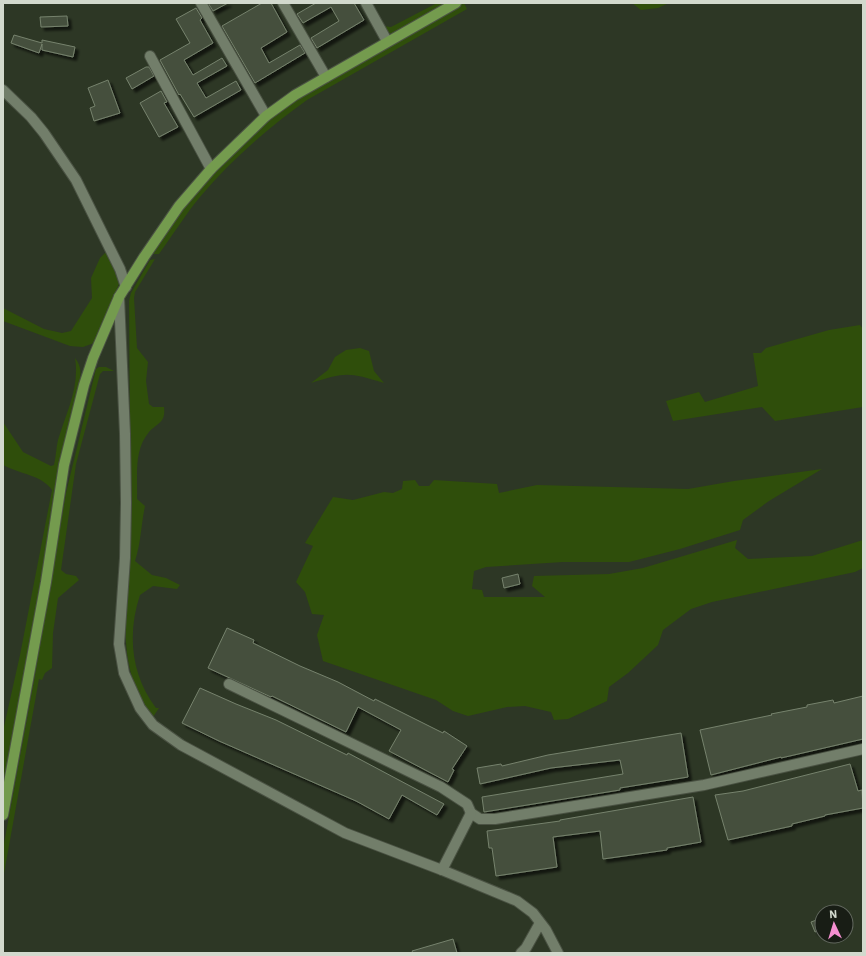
<svg xmlns="http://www.w3.org/2000/svg" width="866" height="956" viewBox="0 0 866 956" font-family="'IBM Plex Sans',sans-serif">
	<defs>
		<filter id="shadow"><feDropShadow dx="3.5" dy="3.5" stdDeviation="1" flood-color="#0009"/></filter>
	</defs>
	<rect width="100%" height="100%" fill="#2d3725"/>
	<g fill="#2f4e0b">
		<polygon points="437,3 450,3 392,34 387,32 383,26 391,27"/>
		<path d="M462,3H464L467,9L307,100C268,128 231,160 200,197C185,215 173,235 159,254H153L186,205L210,176L267,121L297,97Z"/>
		<polygon points="632,3 669,3 658,8 641,10"/>
		<polygon points="106,252 112,263 119,284 100,335 94,343 83,347 70,346 3,321 3,308 44,329 62,333 71,331 92,298 91,278 100,258"/>
		<path d="M155,259L135,292L134,298L137,348L148,362L146,381L149,404L153,407H164C166,423 157,423 149,432C133,451 138,477 137,499L145,506C141,525 141,543 135,561L152,575L166,578L180,585L177,589L153,586L140,595C127,634 131,675 156,708H159L153,717C116,672 125,610 131,556L129,301L131,293L150,260Z"/>
		<polygon points="860,325 863,329 863,407 775,421 762,407 673,421 666,401 699,392 705,402 758,386 753,353 761,353 766,348 829,330"/>
		<path d="M360,348L369,351L374,371L384,383C348,372 346,372 311,383L328,370L335,357L346,350Z"/>
		<path d="M75,358C82,367 81,374 79,385L56,482L38,601L3,790V731L20,655L52,490C42,475 19,474 3,465V422L23,452L51,466L54,465C56,457 56,448 58,440C66,413 80,387 75,358Z"/>
		<polygon points="99,367 106,367 114,371 103,371 100,374 76,464 61,570 66,574 76,576 79,580 58,598 53,633 52,668 45,673 42,680 39,679 3,879 3,849 35,675 66,493 96,369"/>
		<polygon points="822,469 769,501 743,520 740,530 680,549 629,562 563,562 486,567 474,571 472,589 482,590 484,597 545,597 532,586 534,576 609,574 643,568 737,540 735,548 748,559 812,556 863,540 863,568 855,572 712,602 691,609 663,630 658,645 628,673 609,687 607,701 568,719 554,720 551,712 525,706 507,707 468,716 453,711 436,700 323,661 317,635 324,615 312,614 305,592 296,582 313,546 305,543 333,497 353,500 384,492 393,493 402,489 403,481 415,480 419,486 429,486 434,480 497,484 499,493 537,485 688,489 734,481"/>
	</g>
	<g fill="#45503d" stroke="#76826d" filter="url(#shadow)">
		<polygon points="208,3 228,3 213,11"/>
		<polygon points="262,3 271,3 287,32 261,48 269,63 300,45 305,53 255,83 222,26"/>
		<polygon points="316,3 354,3 364,20 317,48 311,38 339,21 331,7 303,23 297,14"/>
		<polygon points="196,8 202,18 200,20 213,43 184,60 193,75 222,58 227,66 197,83 206,98 236,81 241,90 194,117 180,94 179,95 160,60 190,43 176,19"/>
		<polygon points="67,16 68,26 41,27 40,17"/>
		<polygon points="14,35 42,43 42,40 75,47 73,57 42,50 42,44 39,53 11,43"/>
		<polygon points="146,67 149,67 154,76 132,89 126,78"/>
		<polygon points="108,80 120,113 94,121 90,108 95,106 88,88"/>
		<polygon points="161,91 167,102 164,103 178,127 159,137 140,103"/>
		<polygon points="518,574 520,584 504,588 502,578"/>
		<polygon points="227,628 254,640 253,643 300,666 338,682 374,701 375,699 443,733 444,731 467,746 452,769 454,770 448,782 389,751 401,730 358,707 346,732 272,696 271,697 208,668"/>
		<polygon points="200,688 236,704 276,720 347,755 348,753 444,804 437,815 402,795 389,819 356,801 219,741 182,723"/>
		<polygon points="863,696 863,739 781,758 781,757 711,775 700,730 772,715 771,714 807,707 807,705 833,700 834,703"/>
		<polygon points="681,733 688,777 620,788 620,790 484,812 482,797 623,774 620,760 551,768 480,784 477,768 501,764 502,766 548,755"/>
		<polygon points="850,764 858,791 862,790 863,808 825,815 825,816 792,824 792,826 728,840 715,795 743,791"/>
		<polygon points="693,797 701,842 667,848 667,850 603,859 600,831 553,837 557,867 496,876 492,848 489,848 487,831 560,821 560,820"/>
		<polygon points="822,918 822,929 815,932 811,922"/>
		<polygon points="453,939 457,953 413,953 412,951"/>
	</g>
	<g fill="none" stroke-linecap="round" stroke-linejoin="round">
		<g stroke="#4a5243" stroke-width="12">
			<g id="minor">
				<polyline points="201,3 266,116"/>
				<polyline points="283,3 326,77"/>
				<polyline points="366,3 387,41"/>
				<polyline points="150,56 211,169"/>
				<polyline points="3,90 31,117 44,133 76,180 120,269 126,287"/>
				<polyline points="119,297 125,434 126,503 125,558 119,644 124,673 140,708 153,725 181,745 345,833 442,870 517,901 533,913 546,930 558,953"/>
				<polyline points="229,684 441,787 467,804 471,813 480,819 495,819 704,785 863,749"/>
				<polyline points="442,870 471,813"/>
				<polyline points="521,953 526,948 540,923"/>
			</g>
		</g>
		<g stroke="#4a5243" stroke-width="12">
			<polyline id="major" points="3,815 46,582 64,465 84,385 93,358 119,297 144,257 179,206 211,169 266,116 295,95 456,3"/>
		</g>
		<use href="#minor" stroke="#727e6a" stroke-width="10"/>
		<use href="#major" stroke="#749b4e" stroke-width="10"/>
	</g>
	<rect width="866" height="956" fill="none" stroke="#d2d9cd" stroke-width="8"/>
	<g transform="translate(834 924) rotate(356)"><circle r="19" fill="#181d15" stroke="#62685f"/>
	<path d="M0-3L7 15L0 10L-7 15Z" fill="#f590d1"/>
	<text y="-6" font-size="11" font-weight="bold" text-anchor="middle" fill="#d2d9cd">N</text>
	</g>
</svg>
